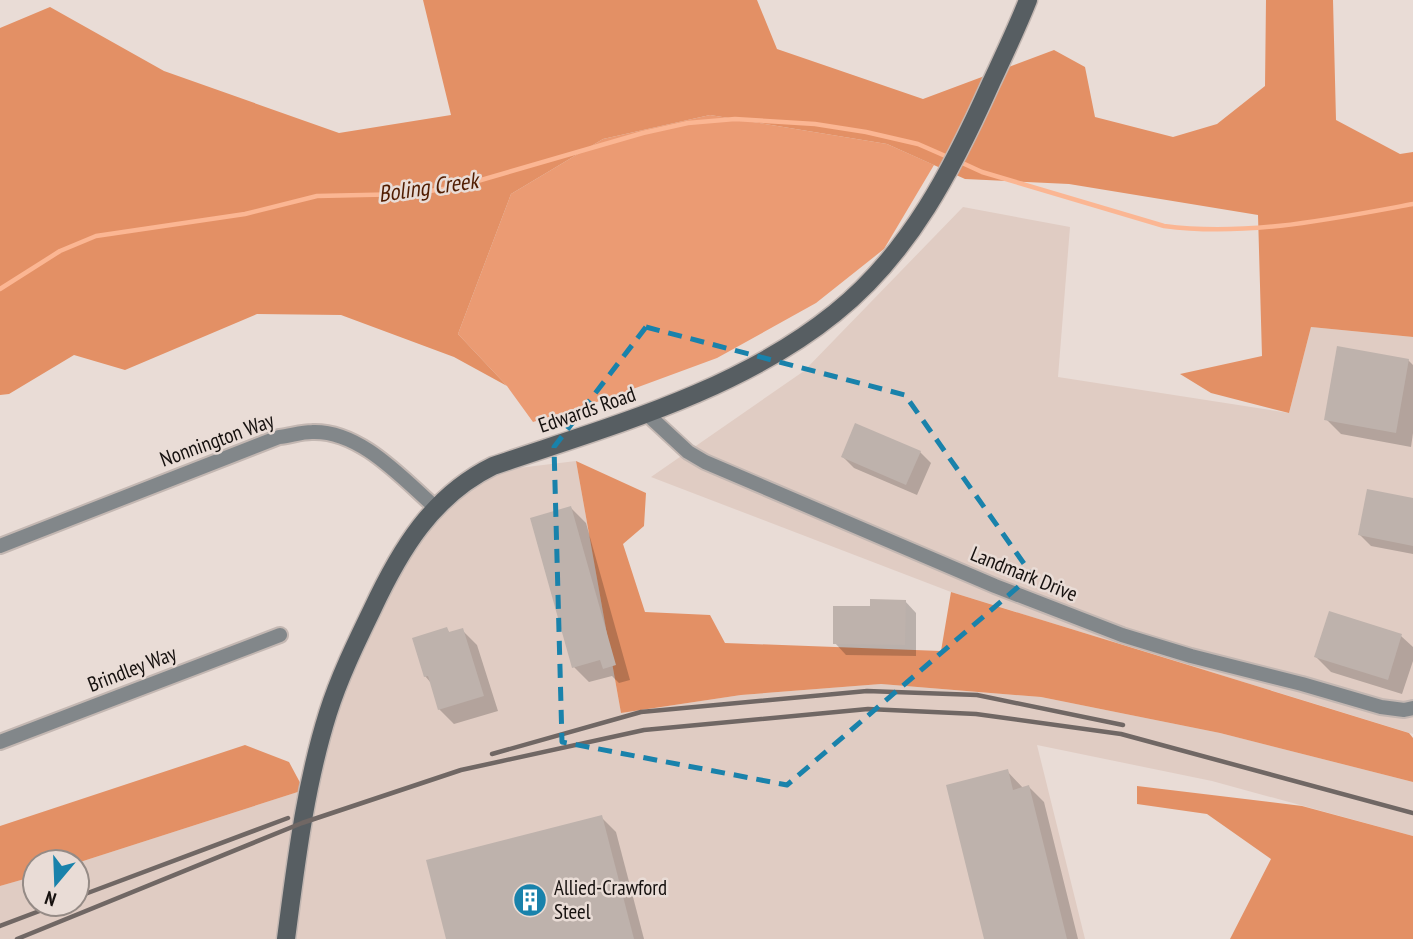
<svg xmlns="http://www.w3.org/2000/svg" width="1413" height="939" viewBox="0 0 1413 939" font-family="'PT Sans Narrow',sans-serif">
	<rect width="100%" height="100%" fill="#e9dcd6"/>
	<g fill="#e0ccc3">
		<polygon points="963,207 1070,227 1058,377 1289,413 1311,327 1413,337 1413,734 951,592 651,477 804,371"/>
		<polygon points="576,461 621,713 741,695 881,684 1041,697 1220,733 1413,782 1413,836 1212,781 1037,745 1085,939 0,939 0,886 35,876 35,904 77,904 77,863 304,790 385,582 478,473"/>
	</g>
	<polygon fill="#eb9b73" points="710,115 887,144 934,165 884,249 816,303 717,358 603,400 533,422 507,386 458,334 511,194 603,139"/>
	<g fill="#e39065">
		<polygon points="423,0 757,0 777,49 923,99 1054,50 1085,67 1095,117 1173,137 1217,124 1265,86 1266,0 1333,0 1336,120 1400,154 1413,152 1413,337 1311,327 1289,413 1211,393 1180,374 1262,356 1258,215 1069,184 965,179 887,144 710,115 603,139 511,194 458,334 507,386 454,357 341,315 257,314 125,370 74,355 9,394 0,395 0,28 50,7 164,71 339,133 451,115"/>
		<polygon points="576,461 646,493 644,526 623,544 645,612 710,615 725,643 941,651 951,592 1409,733 1413,738 1413,782 1220,733 1041,697 881,684 741,695 621,713"/>
		<polygon points="245,745 289,762 304,790 77,863 35,862 35,876 0,886 0,826"/>
		<polygon points="1137,786 1302,806 1413,836 1413,939 1230,939 1271,859 1207,814 1137,804"/>
	</g>
	<g fill="#0003">
		<polygon points="1408,360 1413,365 1413,433 1411,447 1341,434 1326,419"/>
		<polygon points="920,452 931,463 917,495 854,468 843,457"/>
		<polygon points="1413,500 1413,554 1371,546 1360,535"/>
		<polygon points="571,508 586,523 630,680 619,683 612,676 589,682 574,667"/>
		<polygon points="905,601 916,613 916,656 846,655 835,643"/>
		<polygon points="446,629 450,633 462,630 477,645 498,711 454,724 439,709 431,683 425,676"/>
		<polygon points="1401,636 1413,647 1413,661 1402,694 1331,672 1316,657"/>
		<polygon points="1007,771 1023,788 1029,787 1044,802 1078,939 986,939"/>
		<polygon points="601,817 616,832 644,939 448,939"/>
	</g>
	<g fill="none" stroke-linecap="round" stroke-linejoin="round">
		<g stroke="#fbb693" stroke-width="4.5">
			<path d="M958,161L982,172L1164,226C1246,237 1332,219 1413,204"/>
			<polyline points="0,289 60,251 96,236 245,214 317,196 409,194 457,187 643,133 688,123 735,119 815,124 866,132 918,144 950,158"/>
		</g>
	</g>
	<g fill="#beb2ac">
		<polygon points="1337,346 1409,359 1396,433 1324,420"/>
		<polygon points="855,423 921,451 906,485 841,457"/>
		<polygon points="1367,489 1413,498 1413,546 1358,535"/>
		<polygon points="571,506 616,665 603,669 600,660 572,668 530,518"/>
		<polygon points="870,599 906,600 905,645 833,644 833,606 870,606"/>
		<polygon points="1329,611 1402,634 1388,680 1314,657"/>
		<polygon points="447,627 449,632 463,628 484,696 438,710 428,676 424,677 412,638"/>
		<polygon points="1008,769 1013,790 1029,785 1067,939 984,939 946,785"/>
		<polygon points="602,815 634,939 446,939 426,860"/>
	</g>
	<g fill="none" stroke-linecap="round" stroke-linejoin="round">
		<g stroke="#c3b7b2" stroke-width="18">
			<g id="minor">
				<polyline points="647,414 688,452 705,462 995,586 1122,635 1191,656 1302,684 1381,707 1404,710 1413,708"/>
				<path d="M0,546L279,437C290,436 301,432 312,432C360,430 402,478 435,507"/>
				<polyline points="0,742 280,635"/>
			</g>
		</g>
		<g stroke="#c3b7b2" stroke-width="21">
			<path id="secondary" d="M286,939C296,863 305,786 328,713C339,678 356,643 372,610C400,550 432,496 493,466C610,426 737,392 835,313C910,253 953,168 991,83C1004,55 1017,28 1028,0"/>
		</g>
		<use href="#minor" stroke="#82878a" stroke-width="14"/>
		<use href="#secondary" stroke="#575e62" stroke-width="18"/>
		<g stroke="#706764" stroke-width="4.5">
			<polyline points="492,754 641,712 867,691 977,695 1123,725"/>
			<polyline points="77,897 288,818"/>
			<polyline points="0,926 58,904"/>
			<polyline points="17,939 302,823 461,770 644,730 868,709 976,714 1121,734 1413,813"/>
		</g>
	</g>
	<path fill="none" stroke="#1982ab" stroke-width="5" stroke-dasharray="14 9" stroke-linejoin="round" d="M646,327L905,395L1032,575L787,785L562,742L554,447Z"/>
	<defs>
		<g id="building-disc" transform="scale(1.75)"><circle r="9.5" fill="#1982ab" stroke="#e9dcd6"/><path d="M-4-6H4V6H1V3H-1V6H-4ZM-2.5-4.3h1.7v1.8h-1.7ZM.8-4.3h1.7v1.8H.8ZM-2.5-1h1.7V.8h-1.7ZM.8-1h1.7V.8H.8Z" fill="#fff"/></g>
	</defs>
	<g fill-rule="evenodd">
		<use href="#building-disc" x="530" y="900"/>
	</g>
	<g text-anchor="middle" stroke-width="5" stroke-linejoin="round" paint-order="stroke">
		<g font-size="21" fill="#16110f" stroke="#e9dcd6">
			<text transform="translate(587 410) rotate(-19)" y="7">Edwards Road</text>
			<text transform="translate(217 440) rotate(-20)" y="7">Nonnington Way</text>
			<text transform="translate(1024 574) rotate(22)" y="7">Landmark Drive</text>
			<text transform="translate(132 669) rotate(-21)" y="7">Brindley Way</text>
		</g>
		<g font-size="21" fill="#16110f" stroke="#e9dcd6" text-anchor="start">
			<text x="554" y="895">Allied-Crawford<tspan x="554" dy="24">Steel</tspan></text>
		</g>
		<g font-size="23" font-style="italic" fill="#501c00" stroke="#e9dcd6">
			<text transform="translate(428 187) rotate(-8)" y="8">Boling Creek</text>
		</g>
	</g>
	<g transform="translate(56 883) rotate(199)"><circle r="33" fill="#e9dcd6" stroke="#958b86" stroke-width="2"/>
	<path d="M0-5L12 26L0 18L-12 26Z" fill="#1982ab"/>
	<text y="-10" font-size="19" font-weight="bold" text-anchor="middle" fill="#16110f">N</text>
	</g>
</svg>
